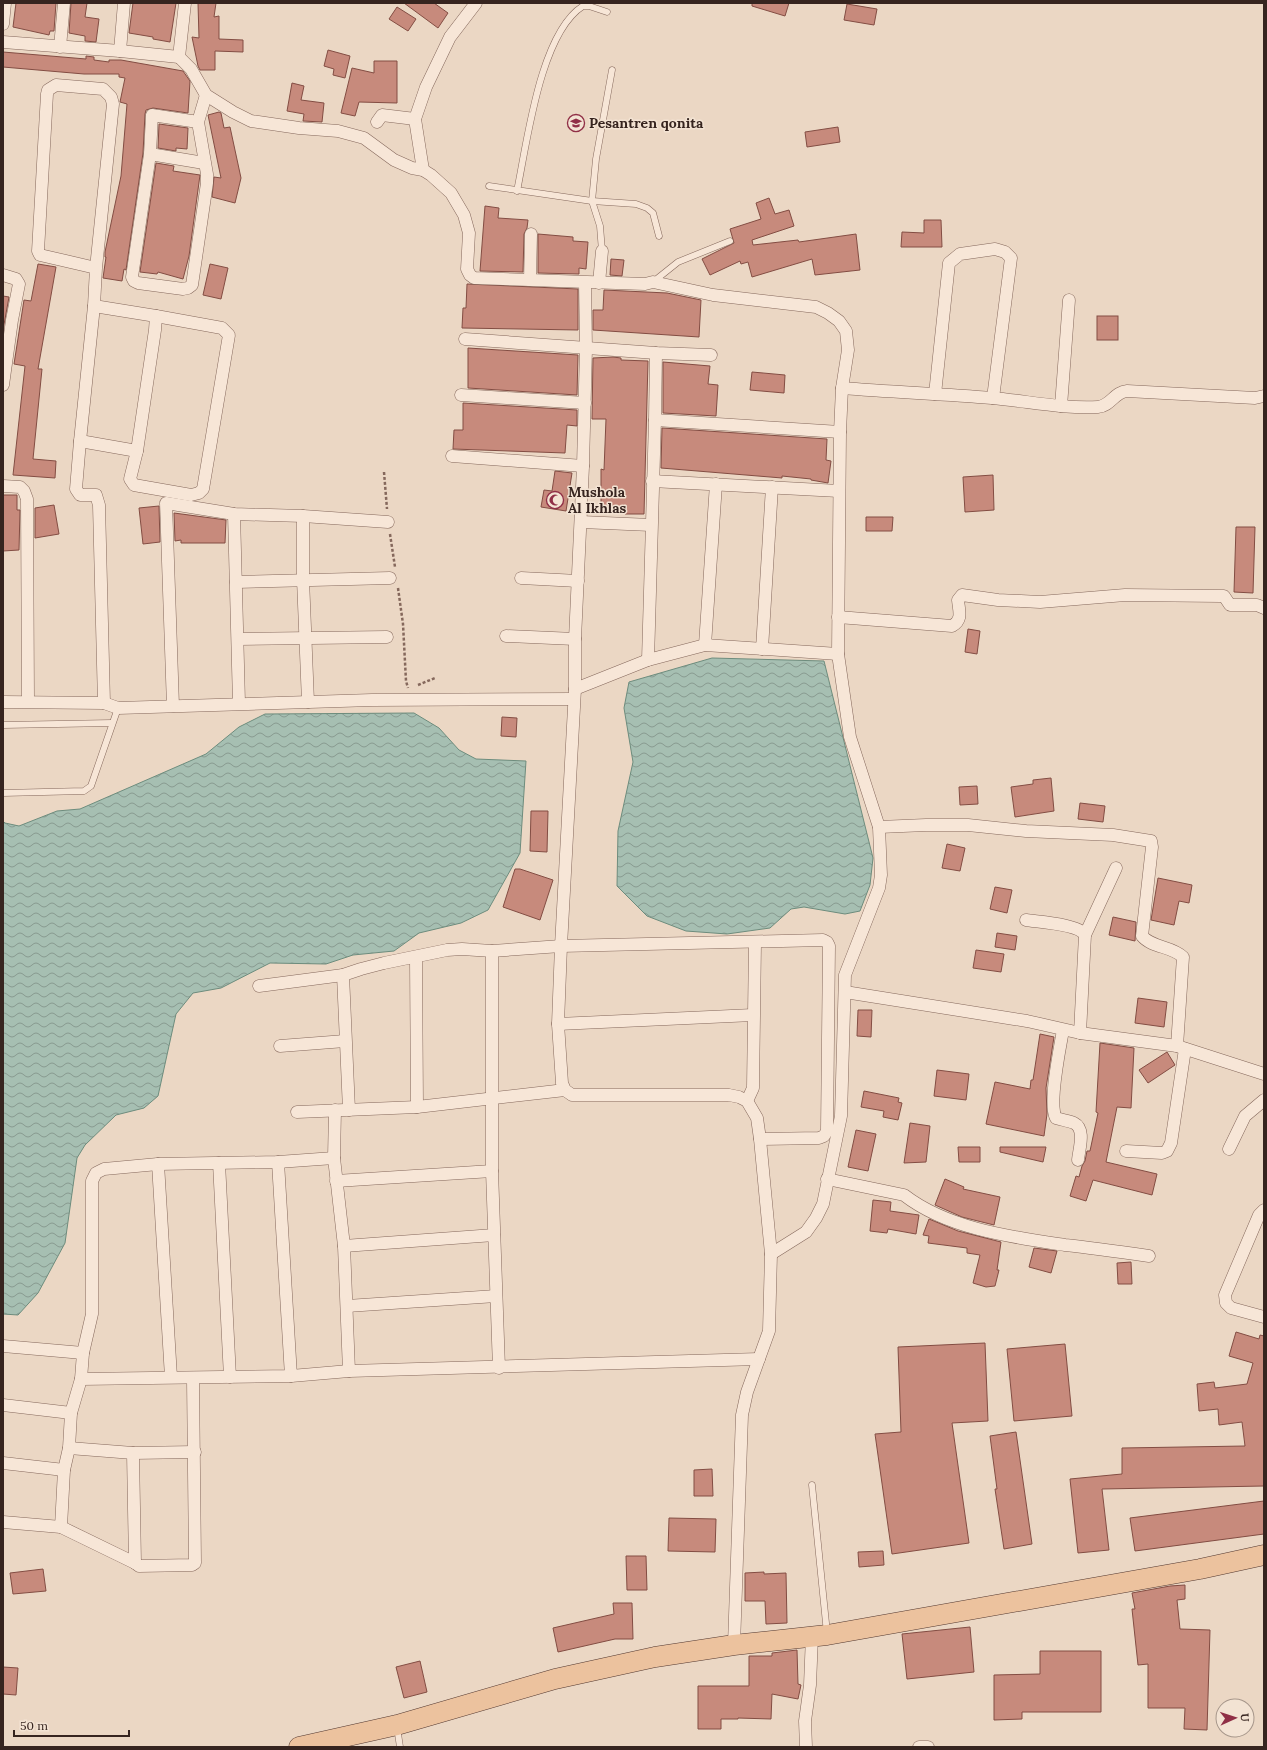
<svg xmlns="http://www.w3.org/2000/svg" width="1267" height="1750" viewBox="0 0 1267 1750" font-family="Lora,serif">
	<defs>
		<pattern id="water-waves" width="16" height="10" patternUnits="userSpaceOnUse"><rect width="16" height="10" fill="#a6bfb2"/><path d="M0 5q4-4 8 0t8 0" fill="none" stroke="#889b90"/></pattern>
	</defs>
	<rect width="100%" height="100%" fill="#ebd7c4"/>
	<g fill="url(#water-waves)" stroke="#6d8c7d">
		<polygon points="712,658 824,661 873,858 870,885 860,911 845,914 804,907 791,909 770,928 727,934 686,931 647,916 617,886 618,831 633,762 624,708 629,682"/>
		<polygon points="414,713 439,728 459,750 476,759 526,761 520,853 488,910 461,923 419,933 394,951 353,955 326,964 270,963 221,988 193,993 176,1014 158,1096 144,1108 116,1115 85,1145 77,1158 65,1243 38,1293 18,1315 3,1314 3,821 5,823 19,826 57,811 80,809 206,754 239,727 265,714"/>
	</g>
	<g fill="#c78a7c" stroke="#834d43">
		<polygon points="16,3 56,3 54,31 50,31 49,35 13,27"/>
		<polygon points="71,3 87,3 85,17 99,19 96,42 85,41 85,36 69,33"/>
		<polygon points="133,3 176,3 170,42 153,39 153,37 129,33"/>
		<polygon points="198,3 216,3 214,17 219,16 219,39 243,40 243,52 215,51 215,70 200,70 198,66 192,37 199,38"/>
		<polygon points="404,3 434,3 448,13 438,28"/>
		<polygon points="752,3 789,3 785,16 752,6"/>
		<polygon points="847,4 877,9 874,25 844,20"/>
		<polygon points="397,7 416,19 408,31 389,19"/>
		<polygon points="328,50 350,56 345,78 333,75 334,69 324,66"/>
		<polygon points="3,52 86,59 86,56 94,57 94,60 109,62 109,60 121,60 183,71 190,81 188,113 153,108 146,110 145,114 143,153 126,270 124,269 122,281 103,278 106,257 105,257 105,252 121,176 127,104 120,102 125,78 119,77 119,74 84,74 3,67"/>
		<polygon points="374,61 397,61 397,103 359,102 355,116 341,113 352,68 374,73"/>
		<polygon points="292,83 304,86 301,100 324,103 322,122 303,121 304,114 287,111"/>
		<polygon points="219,112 221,113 224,128 230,127 241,178 235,203 212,197 214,177 221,178 208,115"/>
		<polygon points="159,124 188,128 187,149 176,148 176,151 158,148"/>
		<polygon points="838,127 840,142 807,147 805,132"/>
		<polygon points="156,163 174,166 173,171 200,175 189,256 183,279 158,272 157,274 140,272"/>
		<polygon points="769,198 775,214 789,210 794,226 752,240 753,245 798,240 799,242 856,234 860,270 815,275 812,259 752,277 748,262 741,264 740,261 710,275 702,259 734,243 730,229 761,219 756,203"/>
		<polygon points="485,206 499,208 498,218 528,220 527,228 524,234 523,272 480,271"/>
		<polygon points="924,220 941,220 942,247 901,247 902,232 924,233"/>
		<polygon points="538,234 573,237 573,241 588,242 586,269 579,268 579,274 538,273"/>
		<polygon points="611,259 624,260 622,276 610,275"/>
		<polygon points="38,264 56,267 38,369 42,369 33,459 56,461 55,478 13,475 25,366 14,364 24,300 31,301"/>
		<polygon points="210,264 228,268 221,299 203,295"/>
		<polygon points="467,284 578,289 578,330 462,328 463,308 466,308"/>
		<polygon points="604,290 667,293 701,300 699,337 593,330 593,310 603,310"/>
		<polygon points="3,296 9,297 3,330"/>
		<rect x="1097" y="316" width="21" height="24"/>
		<polygon points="468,348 578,355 577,395 468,388"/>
		<polygon points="613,357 621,358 621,360 648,361 644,514 625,514 625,507 601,507 601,469 604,470 606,419 592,419 593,358"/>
		<polygon points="663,362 710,366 708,384 718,385 716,416 663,413"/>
		<polygon points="752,372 785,375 784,393 750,390"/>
		<polygon points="463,403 577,410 577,426 567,425 565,453 453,449 454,430 463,430"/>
		<polygon points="662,428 827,439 826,460 831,461 828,483 811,480 811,479 782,476 782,478 661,468"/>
		<polygon points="555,471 572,473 566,511 541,507 544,490 552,491"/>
		<polygon points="993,475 994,510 965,512 963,477"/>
		<polygon points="3,495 17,495 17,510 20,510 19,550 3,551"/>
		<polygon points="54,505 59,534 35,538 35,508"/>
		<polygon points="159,506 160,542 143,544 139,508"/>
		<polygon points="174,513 226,520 225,543 181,543 181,540 175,541"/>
		<polygon points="866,517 893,517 892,531 866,531"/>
		<polygon points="1236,527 1255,527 1253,593 1234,592"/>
		<polygon points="968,629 980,631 977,654 965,652"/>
		<polygon points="502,717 517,718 516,737 501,736"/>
		<polygon points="1051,778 1054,811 1015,817 1011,787 1033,784 1033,780"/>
		<polygon points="977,786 978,804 960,805 959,787"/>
		<polygon points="1080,803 1105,806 1103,822 1078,819"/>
		<polygon points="531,811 548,811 547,852 530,851"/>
		<polygon points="947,844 965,848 960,871 942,868"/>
		<polygon points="515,869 520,869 553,880 540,920 503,907"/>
		<polygon points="1158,878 1192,885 1189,903 1179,901 1174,925 1151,920"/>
		<polygon points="995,887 1012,890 1007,913 990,909"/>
		<polygon points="1113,917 1136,922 1135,941 1109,935"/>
		<polygon points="997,933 1017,936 1015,950 995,947"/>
		<polygon points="976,950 1004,954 1001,972 973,968"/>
		<polygon points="1138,998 1167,1002 1164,1027 1135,1023"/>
		<polygon points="858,1010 872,1010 871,1037 857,1036"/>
		<polygon points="1040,1034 1054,1037 1046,1088 1047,1114 1044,1136 986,1124 995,1082 1030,1089 1031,1080 1033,1080"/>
		<polygon points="1100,1043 1134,1048 1131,1108 1117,1107 1106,1162 1157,1174 1152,1195 1093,1180 1086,1201 1070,1196 1076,1176 1079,1177 1082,1166 1085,1161 1087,1151 1090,1151 1098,1113 1096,1112"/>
		<polygon points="1167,1052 1175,1065 1148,1083 1139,1070"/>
		<polygon points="937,1070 969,1074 966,1100 934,1096"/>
		<polygon points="864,1091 899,1098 898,1102 902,1103 898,1120 883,1117 884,1111 861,1107"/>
		<polygon points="910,1123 930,1126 926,1162 904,1163"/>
		<polygon points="856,1130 876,1134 868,1171 848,1167"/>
		<polygon points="958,1147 980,1147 980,1162 959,1162"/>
		<polygon points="1000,1147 1046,1147 1043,1162 1000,1152"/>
		<polygon points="945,1179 964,1187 963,1189 1000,1197 994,1225 962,1217 935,1205"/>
		<polygon points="873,1200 891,1202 890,1211 919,1215 916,1234 888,1229 887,1233 870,1231"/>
		<polygon points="929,1219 958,1231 1001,1242 997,1270 999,1270 995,1286 986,1287 973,1283 980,1255 967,1253 967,1248 928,1243 929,1236 923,1235"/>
		<polygon points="1034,1248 1057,1251 1051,1273 1029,1267"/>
		<polygon points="1131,1262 1132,1284 1118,1284 1117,1263"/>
		<polygon points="1236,1332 1259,1339 1260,1335 1264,1336 1264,1486 1102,1489 1109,1550 1078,1553 1070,1479 1122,1474 1122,1448 1245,1446 1242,1422 1219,1425 1218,1409 1199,1411 1197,1384 1214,1382 1215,1388 1247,1384 1253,1363 1229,1356"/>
		<polygon points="985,1343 988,1421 952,1423 969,1543 892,1554 875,1434 901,1432 898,1347"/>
		<polygon points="1065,1344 1072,1416 1014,1421 1007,1349"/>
		<polygon points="1016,1432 1032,1544 1004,1549 995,1489 997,1489 990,1436"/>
		<polygon points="712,1469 713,1496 694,1496 694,1470"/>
		<polygon points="1264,1501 1264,1534 1135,1551 1130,1518"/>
		<polygon points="669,1518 716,1519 715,1552 668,1551"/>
		<polygon points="883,1551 884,1565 859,1567 858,1552"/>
		<polygon points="626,1556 646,1556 647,1590 627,1590"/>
		<polygon points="43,1569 46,1591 13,1594 10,1573"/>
		<polygon points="764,1572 764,1574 786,1573 787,1623 766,1624 765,1601 745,1601 745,1573"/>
		<polygon points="1185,1585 1185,1599 1177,1600 1180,1629 1210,1630 1207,1730 1184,1729 1185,1708 1148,1708 1148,1664 1138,1665 1132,1609 1135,1609 1132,1593 1170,1586"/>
		<polygon points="613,1603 632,1603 633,1639 615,1639 558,1652 553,1628 614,1614"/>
		<polygon points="970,1627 974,1672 907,1679 902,1634"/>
		<polygon points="797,1650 798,1684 801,1685 798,1699 772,1694 771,1719 738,1718 738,1719 721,1719 721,1729 698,1729 698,1686 749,1686 749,1656 772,1656 772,1653"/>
		<polygon points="1040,1651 1101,1651 1101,1712 1022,1712 1022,1719 994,1720 994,1675 1040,1674"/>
		<polygon points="420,1661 427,1692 404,1698 396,1667"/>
		<polygon points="3,1667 18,1668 16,1695 3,1694"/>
	</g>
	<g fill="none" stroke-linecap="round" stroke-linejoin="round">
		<g stroke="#85685c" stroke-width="7">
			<g id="service">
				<polyline points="489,186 592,201 636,204 647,208 653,213 659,236"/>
				<path d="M517,191C527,143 540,33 583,6H589L607,12"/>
				<polyline points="602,251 600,226 592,201 596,159 612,70"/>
				<polyline points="653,282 678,262 730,241"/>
				<polyline points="3,725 112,723"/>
				<polyline points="3,793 84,791 91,786 118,708"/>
				<polyline points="812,1485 827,1633"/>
				<polyline points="397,1727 400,1747"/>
			</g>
		</g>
		<g stroke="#85685c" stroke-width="13">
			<g id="minor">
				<polyline points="185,3 179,57 191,69 206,95 233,112 251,121 299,128 338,131 364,138 394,160 412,168 423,170 431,175 451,193 464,215 469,233 467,269 470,275 474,278 645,284 653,282 713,295 816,307 828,313 839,321 846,331 848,350 842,388 840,432 838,654 850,737 879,827 881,875 879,888 845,975 841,1116 823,1204 816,1218 806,1232 771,1254"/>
				<polyline points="3,24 5,3"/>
				<polyline points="3,42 120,51 179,57"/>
				<polyline points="60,47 64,3"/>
				<polyline points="120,51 124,3"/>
				<polyline points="198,122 152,115 150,154 132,277 134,281 138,283 183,289 188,288 192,285 207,183 207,174 198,122 206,95"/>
				<polyline points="377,122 382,115 415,119"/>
				<polyline points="150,154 204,163"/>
				<polyline points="423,170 415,119 426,87 450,37 476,3"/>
				<polyline points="96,268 40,255 38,251 47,94 48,90 56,85 103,89 111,97 113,104 96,268 94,306 80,441 76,489 80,495 96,495 99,505 104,703"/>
				<polyline points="3,275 16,279 19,284 12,320 3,385"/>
				<polyline points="530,280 531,234"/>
				<polyline points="585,283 586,348 583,466 575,639 575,689 561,946 558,1024 562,1083 565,1090 572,1095 729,1095 739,1097 747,1101 757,1118 760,1139 771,1254 769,1331 747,1392 742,1415 734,1645"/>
				<polyline points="599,283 602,251"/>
				<polyline points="465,339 656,353 711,355"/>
				<path d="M842,388C892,392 942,394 992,398C1027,401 1063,409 1098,407C1111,406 1114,392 1127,391L1255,398L1264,396"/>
				<polyline points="935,394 949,263 960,254 995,249 1005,252 1011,258 993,398"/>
				<polyline points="461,395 585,403"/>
				<polyline points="1061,406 1069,300"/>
				<polyline points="655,420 840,432"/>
				<polyline points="80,441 137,451 155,330 156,316 94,306"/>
				<polyline points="137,451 130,479 134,485 191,495 199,493 203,489 229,335 222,328 156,316"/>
				<polyline points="452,456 583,466"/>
				<polyline points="652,481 839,491"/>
				<polyline points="3,486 20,487 24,491 27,499 28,701"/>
				<polyline points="234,514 239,703"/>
				<polyline points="303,516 303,579 308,702"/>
				<polyline points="581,522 651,525"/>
				<polyline points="521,578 578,581"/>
				<polyline points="236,582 390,578"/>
				<path d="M838,617L952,626C963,620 959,611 958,600L962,595L998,600L1040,602L1125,595L1221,596H1224L1230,605H1257L1264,608"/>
				<polyline points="506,636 575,639"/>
				<polyline points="238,639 387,637"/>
				<polyline points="705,645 716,484"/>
				<polyline points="762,649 772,487"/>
				<polyline points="648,660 655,420 656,353"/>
				<polyline points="575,689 648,660 705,645 838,654"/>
				<polyline points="3,702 104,703 118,708 372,700 574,699"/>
				<polyline points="173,706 166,503 234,514 303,516 388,522"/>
				<path d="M879,827L926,825H968L1026,831L1113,835L1151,841L1152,847L1142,936C1152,948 1172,946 1183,957L1177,1046"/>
				<path d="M1026,920C1038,922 1079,924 1085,935"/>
				<polyline points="492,951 492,1171 499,1368"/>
				<polyline points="416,958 417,1107"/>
				<polyline points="343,975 349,1110"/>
				<polyline points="259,986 343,975 361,969 384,963 447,950 462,949 492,951 561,946 823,940 827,942 829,946 827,1131 824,1136 819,1138 760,1139"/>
				<polyline points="845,992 1027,1021 1080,1033 1177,1046 1264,1074"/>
				<polyline points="558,1024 753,1015"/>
				<path d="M1063,1030C1060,1048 1048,1104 1056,1118C1062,1120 1069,1121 1074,1123C1086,1129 1079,1149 1078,1160"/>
				<polyline points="1080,1033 1085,935 1116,868"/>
				<polyline points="280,1046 345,1041"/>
				<polyline points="747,1101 753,1088 755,943"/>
				<polyline points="335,1110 334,1158 344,1246 349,1371"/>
				<polyline points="297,1112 417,1107 565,1090"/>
				<polyline points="1229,1149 1245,1116 1264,1100"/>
				<polyline points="1126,1151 1162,1153 1167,1151 1171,1143 1185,1049"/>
				<polyline points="278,1162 291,1376"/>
				<polyline points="219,1163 230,1377"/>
				<polyline points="158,1164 171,1377"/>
				<path d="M827,1179L904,1195C948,1229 1011,1237 1065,1245C1093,1248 1121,1252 1149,1256"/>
				<polyline points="336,1181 492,1171"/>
				<polyline points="1264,1210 1259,1215 1225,1295 1226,1303 1231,1308 1264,1317"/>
				<polyline points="344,1246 494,1235"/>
				<polyline points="347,1306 496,1296"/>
				<polyline points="3,1346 83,1353"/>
				<polyline points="81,1379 291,1376 349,1371 759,1359"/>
				<polyline points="3,1405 71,1413"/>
				<polyline points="69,1448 133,1453 195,1452"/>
				<polyline points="133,1453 135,1563 139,1566 192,1565 195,1563 193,1379"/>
				<polyline points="3,1463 64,1470"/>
				<polyline points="3,1522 61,1527 64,1470 69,1448 71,1413 81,1379 83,1353 92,1314 92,1181 96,1173 104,1169 158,1164 278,1162 334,1158"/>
				<polyline points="61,1527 135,1563"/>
				<polyline points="806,1747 805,1721 810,1685 812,1636"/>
				<polyline points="919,1747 928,1747"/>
			</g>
		</g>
		<g stroke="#533830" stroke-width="21">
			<polyline id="primary" points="299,1747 397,1725 555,1679 655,1657 734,1645 827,1635 1200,1569 1264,1555"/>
		</g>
		<g stroke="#85685c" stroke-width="2.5" stroke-dasharray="3 2" stroke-linecap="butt">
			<polyline points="384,472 387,509"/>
			<polyline points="390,534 395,567"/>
			<polyline points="398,588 403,624 406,681 408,688"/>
			<polyline points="418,685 435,678"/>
		</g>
		<use href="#service" stroke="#f7e6d7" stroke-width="6"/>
		<use href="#minor" stroke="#f7e6d7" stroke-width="12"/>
		<use href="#primary" stroke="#ecc29e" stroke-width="20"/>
	</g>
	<defs>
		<g id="school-ring" transform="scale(0.9)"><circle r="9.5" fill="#f3e3d3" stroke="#902f46" stroke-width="1.5"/><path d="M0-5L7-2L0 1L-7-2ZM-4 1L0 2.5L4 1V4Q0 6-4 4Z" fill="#902f46"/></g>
		<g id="mosque-ring" transform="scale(0.9)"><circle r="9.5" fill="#f3e3d3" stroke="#902f46" stroke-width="1.5"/><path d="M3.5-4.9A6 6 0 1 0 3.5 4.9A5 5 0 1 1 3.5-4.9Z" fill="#902f46"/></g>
	</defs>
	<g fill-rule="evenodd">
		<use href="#school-ring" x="576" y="123"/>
		<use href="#mosque-ring" x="555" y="500"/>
	</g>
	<g text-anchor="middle" stroke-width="3" stroke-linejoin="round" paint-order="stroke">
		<g font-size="14" font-weight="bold" fill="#36241f" stroke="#f3e3d3" text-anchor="start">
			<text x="589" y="128">Pesantren qonita</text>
			<text x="568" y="497">Mushola<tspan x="568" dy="16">Al Ikhlas</tspan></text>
		</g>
	</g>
	<rect width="1267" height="1750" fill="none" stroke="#36241f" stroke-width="8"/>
	<g transform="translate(1235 1718) rotate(87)"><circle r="19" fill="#f3e3d3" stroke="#a7978b"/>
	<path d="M0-3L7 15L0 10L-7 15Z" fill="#902f46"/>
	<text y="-6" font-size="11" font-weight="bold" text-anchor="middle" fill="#36241f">U</text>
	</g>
	<path d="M14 1730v6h115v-6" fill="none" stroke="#36241f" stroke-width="2"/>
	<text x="20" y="1730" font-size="12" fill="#36241f" stroke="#f3e3d3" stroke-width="3" paint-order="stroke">50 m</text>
</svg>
